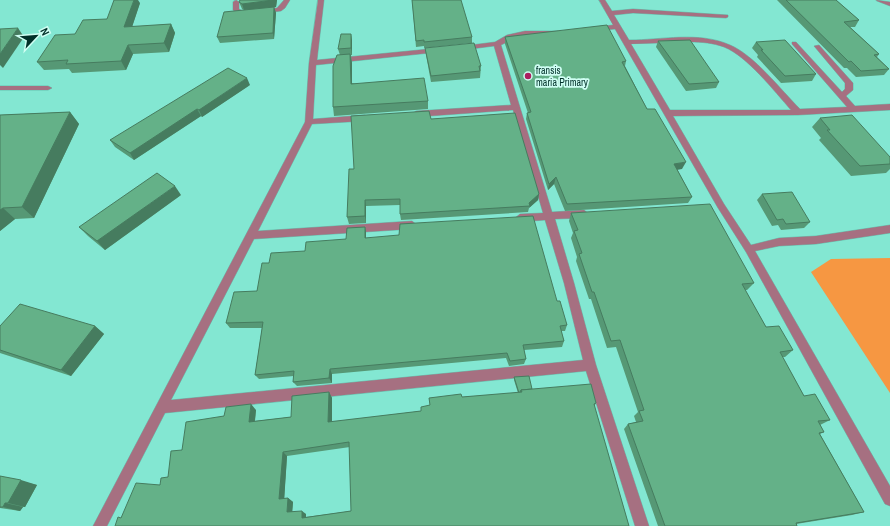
<svg xmlns="http://www.w3.org/2000/svg" width="890" height="526" viewBox="0 0 890 526" font-family="'Archivo Narrow',sans-serif">
	<rect width="100%" height="100%" fill="#83e7d2"/>
	<polygon fill="#f69742" points="890,258 890,393 811,272 831,259"/>
	<g fill="none" stroke-linecap="round" stroke-linejoin="round">
		<g stroke="#69c2b0" stroke-width="1">
			<g id="minor">
				<polygon points="236,0 239,2 239,9 244,12 277,8 284,0 290,0 285,8 281,11 243,16 233,10 233,2"/>
				<polygon points="318,0 324,0 317,60 439,48 443,50 439,52 316,65 313,119 365,115 369,118 365,121 312,124 258,231 412,221 417,225 412,229 254,239 171,400 583,360 564,283 545,220 520,222 515,218 520,214 543,213 513,110 416,117 412,114 416,111 511,105 494,46 463,50 460,48 463,46 495,42 507,35 525,31 558,31 558,33 556,34 518,37 501,45 552,212 584,210 589,214 584,218 555,219 574,283 596,365 649,526 635,526 586,371 165,413 107,526 93,526 305,122 309,63"/>
				<path d="M599,0H605L612,11L633,9L728,15V17L726,18L633,13L614,15L629,40C661,40 699,31 730,45C754,55 781,90 800,109L847,107L792,44V42H796L842,92L845,89V83L814,46L819,45L853,83V90L846,96L855,106L890,104V110L798,115L673,116L724,204L751,245L779,238L816,236L890,225V233L816,244L779,246L755,251L890,486V506L885,504L746,252L718,208L615,29L595,31L592,29L595,27L613,25ZM690,42C702,42 713,43 724,47C747,56 774,91 791,110H670L631,44Z"/>
				<polygon points="876,0 890,2 890,6 877,1"/>
				<polygon points="0,86 48,86 52,88 48,90 0,90"/>
			</g>
		</g>
		<use href="#minor" fill="#a67081" fill-rule="evenodd"/>
	</g>
	<g fill="#569875" fill-rule="evenodd">
		<polygon points="240,0 277,0 276,7 265,8 274,7 276,13 274,39 220,43 217,37 244,10 242,9 239,2"/>
		<polygon points="412,0 472,37 472,43 424,48 424,46 416,47"/>
		<polygon points="777,0 836,0 859,20 855,27 850,27 879,54 877,57 889,69 884,75 856,77 847,68 844,68"/>
		<polygon points="140,3 132,27 171,24 175,33 169,52 133,54 126,70 72,73 69,69 44,70 37,62 75,34"/>
		<polygon points="351,34 352,41 352,55 351,55 352,63 352,83 428,101 428,109 334,116 333,107 340,55 338,49"/>
		<polygon points="505,37 626,61 625,66 647,109 682,169 677,169 692,197 688,203 565,211 554,184 548,190 526,119 527,113 528,113 505,44"/>
		<polygon points="658,41 719,82 716,88 686,91 656,47"/>
		<polygon points="756,42 816,74 812,81 781,83 757,57 758,55 752,48"/>
		<polygon points="425,48 481,66 480,78 431,82 426,55"/>
		<polygon points="250,85 202,117 201,116 134,160 115,147 110,140"/>
		<polygon points="70,112 79,124 34,218 15,219 0,231 0,115"/>
		<polygon points="820,118 890,157 890,169 886,173 851,176 819,140 821,138 812,127"/>
		<polygon points="431,119 539,194 538,200 529,208 528,212 401,220 400,214 400,205 366,206 366,223 349,224 347,217 354,169"/>
		<polygon points="762,194 810,222 804,228 781,230 778,225 772,226 757,200"/>
		<polygon points="181,195 105,250 88,236 79,227"/>
		<polygon points="571,213 754,283 747,290 745,290 766,327 793,350 785,357 782,357 804,396 830,420 820,425 824,432 820,434 864,512 852,515 796,524 797,526 658,526 624,429 628,424 636,422 634,416 638,412 616,347 607,348 591,299 589,299 576,261 577,257 571,238 573,233 569,221"/>
		<polygon points="365,227 366,233 366,238 557,301 567,325 565,331 561,331 564,341 562,347 524,350 526,359 524,364 509,366 506,358 332,374 332,383 297,386 293,382 294,376 259,379 255,375 262,328 230,328 226,323 257,291 269,263 305,251 346,239"/>
		<polygon points="0,326 95,326 104,334 71,376 0,353"/>
		<path d="M514,377L532,389L596,403L594,407L629,526L121,518L160,485L168,477L182,450L224,416L256,410L255,421L291,417L329,392L332,398V422L421,411L430,405L429,398L462,397L518,393L514,380ZM350,447L351,511L306,517V514L292,512L293,502L288,498L284,499L287,456Z"/>
		<polygon points="0,476 37,485 25,507 23,507 20,511 0,508"/>
	</g>
	<g fill="#467c5f">
		<polygon points="134,0 138,0 140,3 129,36 124,27"/>
		<polygon points="273,0 277,0 276,7 244,10 242,4"/>
		<polygon points="274,7 276,13 274,39 273,33"/>
		<polygon points="171,24 175,33 169,52 164,43"/>
		<polygon points="18,28 24,37 3,68 0,65 0,54"/>
		<polygon points="351,34 352,41 352,55 351,48"/>
		<polygon points="128,45 133,54 126,70 121,61"/>
		<polygon points="350,54 352,63 352,92 351,84"/>
		<polygon points="247,78 250,85 202,117 199,110"/>
		<polygon points="197,109 201,116 134,160 130,153"/>
		<polygon points="70,112 79,124 34,218 22,207"/>
		<polygon points="686,162 682,169 671,171 674,164"/>
		<polygon points="556,177 554,184 548,190 549,184"/>
		<polygon points="175,186 181,195 105,250 97,241"/>
		<polygon points="539,194 538,200 529,208 530,206 529,203"/>
		<polygon points="365,200 366,206 366,223 365,216"/>
		<polygon points="3,208 15,219 0,231 0,210"/>
		<polygon points="365,227 366,233 366,244 365,238"/>
		<polygon points="95,326 104,334 71,376 61,370"/>
		<polygon points="330,369 332,374 332,383 329,378"/>
		<polygon points="329,392 332,398 332,428 328,422"/>
		<polygon points="251,404 256,410 254,427 249,422"/>
		<polygon points="283,452 287,456 284,503 279,499"/>
		<polygon points="21,480 37,485 25,507 8,503"/>
		<polygon points="288,498 293,502 292,515 287,512"/>
		<polygon points="5,503 23,507 20,511 3,507"/>
		<polygon points="302,511 306,514 306,521 302,518"/>
	</g>
	<g fill="#64b188" stroke="#467c5f" fill-rule="evenodd">
		<polygon points="114,0 134,0 124,27 171,24 164,43 128,45 121,61 66,64 68,60 37,62 55,35 75,34 83,20 107,19"/>
		<polygon points="240,0 273,0 242,4 239,2"/>
		<polygon points="412,0 461,0 472,37 424,42 424,40 416,41"/>
		<polygon points="786,0 836,0 859,20 844,22 879,54 874,55 889,69 861,71 851,61 849,62"/>
		<polygon points="274,7 273,33 217,37 224,12"/>
		<polygon points="607,25 626,61 622,62 647,109 655,109 686,162 674,164 692,197 567,204 556,177 549,184 527,113 531,112 505,37"/>
		<polygon points="18,28 0,54 0,29"/>
		<polygon points="341,34 351,34 351,48 338,49"/>
		<polygon points="690,40 719,82 689,84 658,41"/>
		<polygon points="785,40 816,74 785,76 761,50 763,50 756,42"/>
		<polygon points="474,43 481,66 479,66 480,71 431,76 425,48"/>
		<polygon points="350,54 351,84 424,78 428,101 333,107 333,66 337,55"/>
		<polygon points="228,68 247,78 199,110 197,109 130,153 110,140"/>
		<polygon points="429,111 431,119 515,113 539,194 529,203 530,206 400,214 400,199 365,200 365,216 347,217 349,169 354,169 351,116"/>
		<polygon points="70,112 22,207 3,208 0,210 0,115"/>
		<polygon points="852,115 890,157 890,164 860,166 827,130 830,130 820,118"/>
		<polygon points="157,173 175,186 97,241 79,227"/>
		<polygon points="792,192 810,222 786,224 783,219 777,220 762,194"/>
		<polygon points="710,204 754,283 742,284 766,327 779,326 793,350 780,352 804,396 815,394 830,420 818,421 824,432 819,433 864,512 796,523 797,526 665,526 628,424 643,421 639,411 644,410 620,340 611,341 594,292 592,292 579,254 582,253 574,231 578,230 571,213"/>
		<polygon points="533,216 557,301 560,301 567,325 560,326 564,341 523,345 526,359 510,361 507,353 330,369 329,378 293,382 294,371 255,375 263,322 226,323 234,292 257,291 262,263 269,263 271,253 305,251 306,242 346,239 347,228 365,227 365,238 399,235 400,224"/>
		<polygon points="20,304 95,326 61,370 0,350 0,326"/>
		<polygon points="529,376 532,389 521,390 520,392 519,393 514,377"/>
		<path d="M591,384L596,403L594,404L629,526H115L118,517L121,518L136,483L160,485L161,478L168,477L171,451L182,450L186,422L224,416L226,407L251,404L249,422L291,417L292,396L329,392L328,422L421,411V407L430,405L429,398L461,394L462,397L522,392L521,390ZM349,442L351,511L302,518V511L287,512L288,498L279,499L283,452Z"/>
		<polygon points="0,476 21,480 8,503 5,503 3,507 0,507"/>
	</g>
	<circle fill="#ab1f5f" stroke="#cffef3" stroke-width="1.5" cx="528" cy="76" r="4"/>
	<g text-anchor="middle" stroke-width="3.5" stroke-linejoin="round" paint-order="stroke">
		<g font-size="10" fill="#013029" stroke="#cffef3" text-anchor="start">
			<text x="536" y="74">fransis<tspan x="536" dy="12">maria Primary</tspan></text>
		</g>
	</g>
	<g transform="translate(36 36) rotate(64)" stroke="#cffef3" stroke-width="3" paint-order="stroke">
	<path d="M0-3L7 15L0 10L-7 15Z" fill="#013029"/>
	<text y="-6" font-size="11" font-weight="bold" text-anchor="middle" fill="#013029">N</text>
	</g>
</svg>
